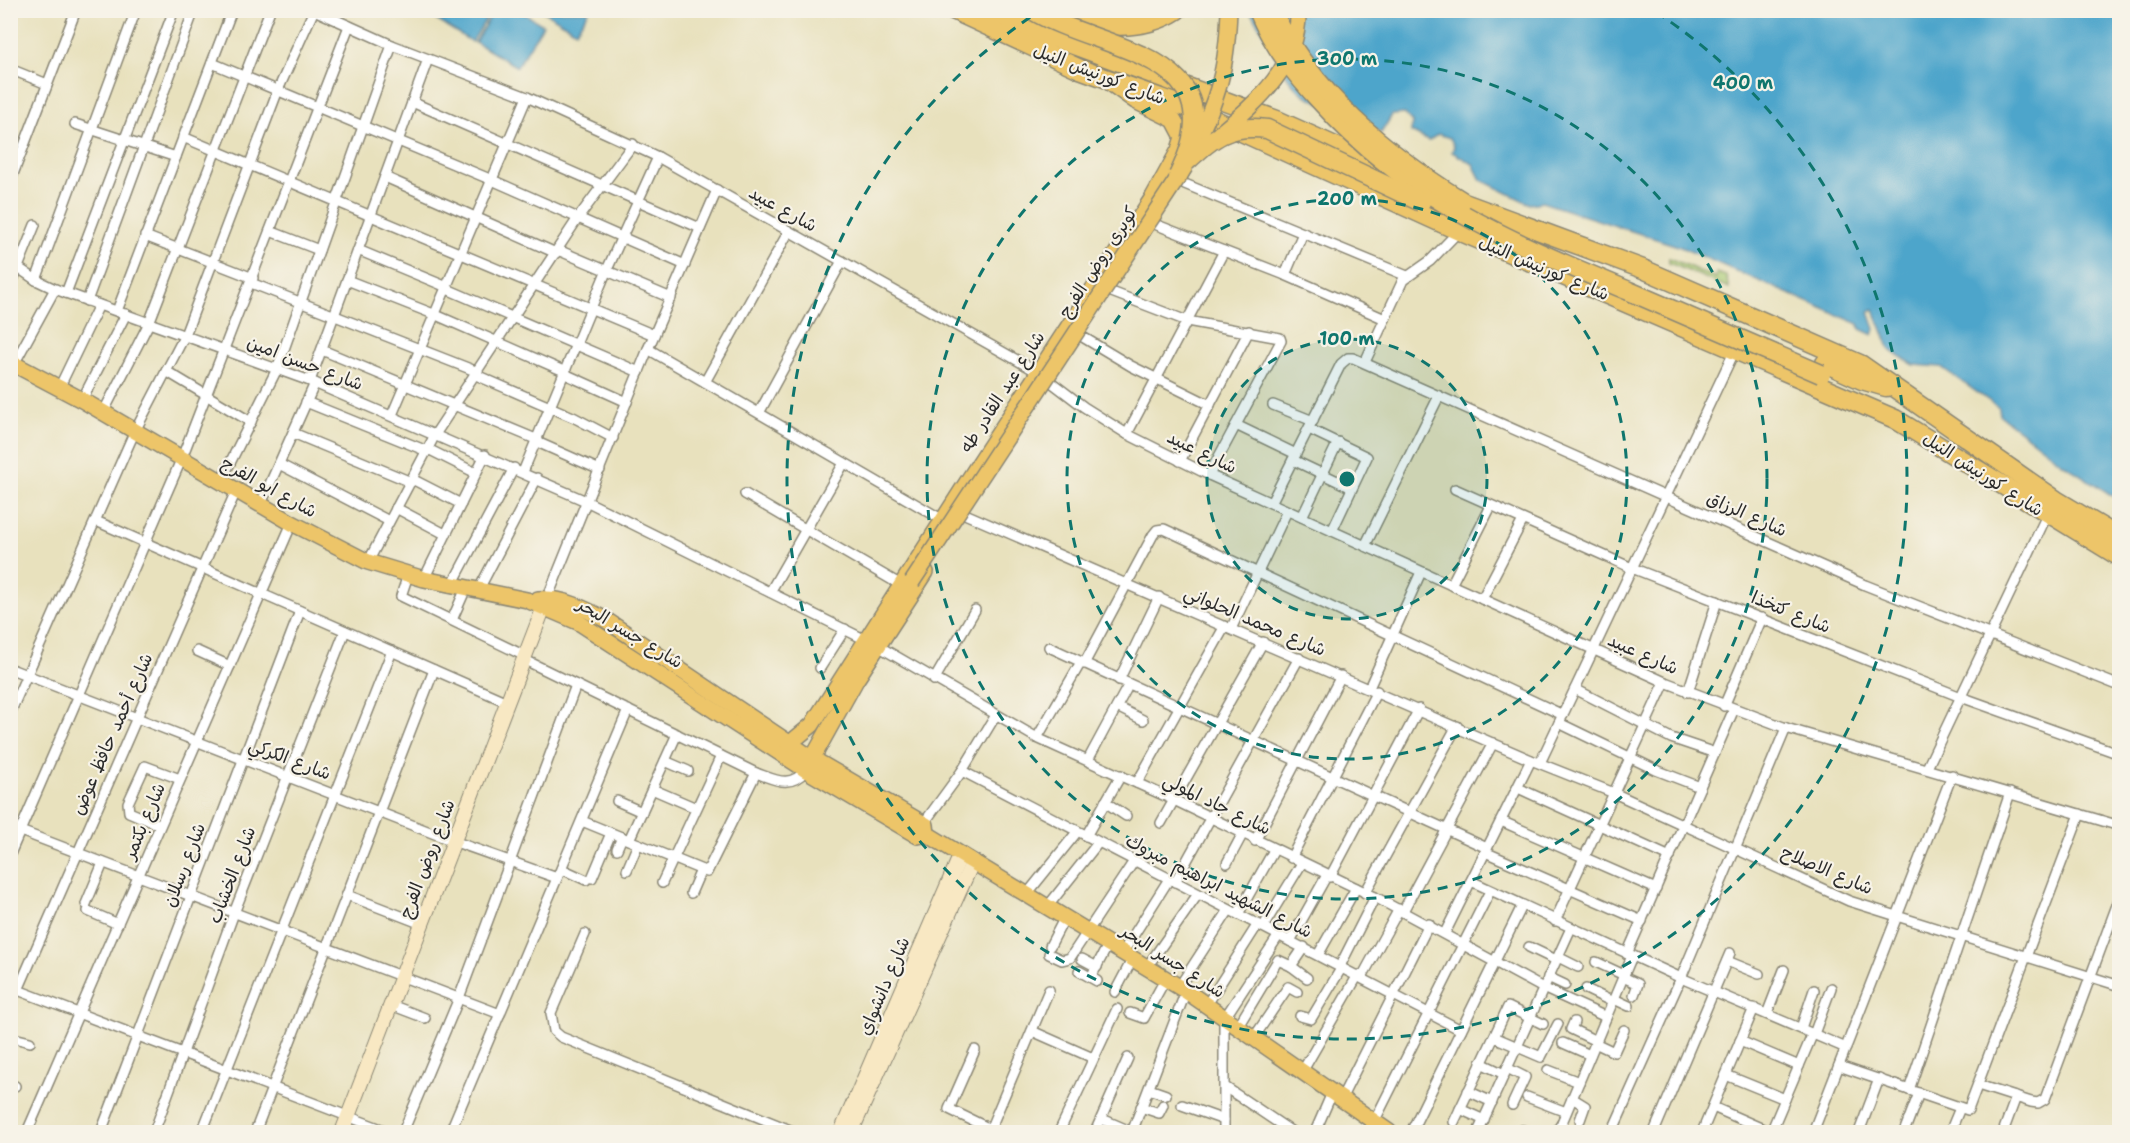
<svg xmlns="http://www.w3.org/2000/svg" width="2130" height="1143" viewBox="0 0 2130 1143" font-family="'Shantell Sans','Playpen Sans Arabic',sans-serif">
	<rect width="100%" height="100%" fill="#f7f3e8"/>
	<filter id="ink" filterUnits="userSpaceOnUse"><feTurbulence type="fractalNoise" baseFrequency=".0167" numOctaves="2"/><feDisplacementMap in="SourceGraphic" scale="12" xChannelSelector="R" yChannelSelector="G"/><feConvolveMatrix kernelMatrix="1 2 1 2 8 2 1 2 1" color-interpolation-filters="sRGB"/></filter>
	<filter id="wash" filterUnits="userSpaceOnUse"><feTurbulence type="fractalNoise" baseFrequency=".008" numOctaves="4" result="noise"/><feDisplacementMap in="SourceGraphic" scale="24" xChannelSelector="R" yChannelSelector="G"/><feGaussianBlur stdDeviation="1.35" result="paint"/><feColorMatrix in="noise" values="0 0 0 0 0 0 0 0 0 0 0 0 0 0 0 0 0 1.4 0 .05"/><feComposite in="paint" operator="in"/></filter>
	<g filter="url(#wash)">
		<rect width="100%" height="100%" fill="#e8e1bd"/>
		<polygon fill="#a8c971" stroke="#6a7a4e" stroke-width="1.5" points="1669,258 1716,278 1716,273 1726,276 1729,288 1669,263"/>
		<g fill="#4ea5cb" stroke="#3c687b" stroke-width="1.5">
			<polygon points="494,10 520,11 543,25 517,67 475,42"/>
			<polygon points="434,11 434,10 491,11 472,42 430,16"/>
			<polygon points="543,11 589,11 576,31"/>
			<path d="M1249,11H2119V500L2062,463L2000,415L1999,408L1941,367L1914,365L1890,350L1874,310L1869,312L1875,329L1873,335L1860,329L1859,324L1678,246L1542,202L1530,204L1481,180L1473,164L1452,152L1454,146L1450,138L1438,134L1429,141L1411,132L1412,122L1405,114L1392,115L1381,133L1305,95C1277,75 1270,36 1249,11Z"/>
		</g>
	</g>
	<g filter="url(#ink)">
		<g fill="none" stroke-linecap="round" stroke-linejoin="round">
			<g stroke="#8a8674" stroke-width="12">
				<g id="street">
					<polyline points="314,10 392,45 527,97 658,157 1038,372 1084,407 1127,434 1209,475 1665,682 1786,728 2120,826"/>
					<polyline points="212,63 492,180 685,265"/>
					<polyline points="10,69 47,84"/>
					<polyline points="412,102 700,228"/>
					<polyline points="75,124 176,157"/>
					<polyline points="183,137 654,335"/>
					<polyline points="385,177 556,253"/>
					<polyline points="10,182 76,10"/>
					<polyline points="1180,182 1407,276"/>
					<polyline points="1152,223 1285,275 1385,319"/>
					<polyline points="270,231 319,250"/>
					<polyline points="145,236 253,278"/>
					<polyline points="358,250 447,287"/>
					<polyline points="558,250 671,298"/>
					<polyline points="10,262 36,280 55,289 310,381 586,501 878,646 1037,738 1174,800 1375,897 1543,988 1606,1017"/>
					<polyline points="1285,275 1303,233"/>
					<polyline points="36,280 136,10"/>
					<polyline points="347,280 436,315 566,372"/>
					<polyline points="251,283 478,372"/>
					<polyline points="10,287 35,225"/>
					<polyline points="447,289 639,372"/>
					<polyline points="1109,291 1187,321 1280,338 1281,341 1209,475"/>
					<polyline points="66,293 174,10"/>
					<polyline points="87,301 194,10"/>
					<polyline points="117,311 232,10"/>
					<polyline points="1081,336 1131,366 1210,405"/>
					<polyline points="648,349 943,520"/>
					<polyline points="322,350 538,440"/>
					<polyline points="1365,362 1403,280 1430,261 1459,231"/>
					<polyline points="14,364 55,289"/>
					<polyline points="166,371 251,422"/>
					<polyline points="565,374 627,402"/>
					<polyline points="476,375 575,418 613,438"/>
					<polyline points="310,381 428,59"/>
					<polyline points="705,382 789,231"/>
					<polyline points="59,388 99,305"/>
					<polyline points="82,400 126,314"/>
					<polyline points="306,402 427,451"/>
					<polyline points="1273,405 1313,421"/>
					<polyline points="103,413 149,323 270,10"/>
					<polyline points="759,413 842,261"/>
					<polyline points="392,415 527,97"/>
					<polyline points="1236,425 1296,454"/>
					<polyline points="1309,429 1367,457 1332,531"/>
					<polyline points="293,433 411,482"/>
					<polyline points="1127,434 1224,251"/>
					<polyline points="537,442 600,470"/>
					<polyline points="428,449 476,473"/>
					<polyline points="1293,460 1352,488"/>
					<polyline points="1180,461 1249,331"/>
					<polyline points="279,464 389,521"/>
					<polyline points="523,472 606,272 658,157"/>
					<polyline points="412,479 461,504"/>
					<polyline points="220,483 277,369 392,45"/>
					<polyline points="1455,489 1632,568 1961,697 2120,754"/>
					<polyline points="745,494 901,585"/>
					<polyline points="1271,503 1341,364 1348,358 1353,358 1865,585 2120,686"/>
					<polyline points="260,506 315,383"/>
					<polyline points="396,508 445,534"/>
					<polyline points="965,514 1531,760 1614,793 1849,901 2120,986"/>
					<polyline points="1302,517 1338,442"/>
					<polyline points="96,521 507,702"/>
					<polyline points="1365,546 1439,396"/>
					<polyline points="368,562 436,433 578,218 633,144"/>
					<polyline points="408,575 401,596 525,656"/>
					<polyline points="424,579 485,455"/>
					<polyline points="453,583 514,468"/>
					<polyline points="1451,585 1491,506"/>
					<polyline points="479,589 537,478"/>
					<polyline points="770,592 844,463"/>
					<polyline points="547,599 648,349 717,190"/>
					<polyline points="1482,599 1523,520"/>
					<polyline points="452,620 467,586"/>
					<polyline points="1231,629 1287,511"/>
					<polyline points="1049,647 1487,848"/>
					<polyline points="197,651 230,666"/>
					<path d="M523,659L756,773C776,780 790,789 806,770"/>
					<polyline points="1084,664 1153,535 1157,530 1164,529 1563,715"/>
					<polyline points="820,668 845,629"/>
					<polyline points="11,669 453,841 557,878"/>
					<polyline points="934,680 975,610"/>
					<polyline points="1119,680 1159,597"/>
					<polyline points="1369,688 1421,572"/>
					<polyline points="1575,689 1671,738 1715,753"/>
					<polyline points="1688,692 1717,601"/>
					<polyline points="1724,706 1762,618"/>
					<polyline points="1117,707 1143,720"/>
					<polyline points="10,713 134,433 185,335 278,90 314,10"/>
					<polyline points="1559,723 1656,770 1700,787"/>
					<polyline points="1037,738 1081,662"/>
					<polyline points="1088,760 1129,684"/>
					<polyline points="665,761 688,771"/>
					<polyline points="1540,763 1735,350"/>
					<polyline points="1927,768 2047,515"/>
					<polyline points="962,771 1461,1030"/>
					<polyline points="1137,783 1225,626"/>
					<polyline points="1518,788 1670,857"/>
					<polyline points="652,789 696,808"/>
					<polyline points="617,801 642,812"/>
					<polyline points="1105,802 1126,816"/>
					<polyline points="582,821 707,872 756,773"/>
					<polyline points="1501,821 1656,889"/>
					<polyline points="924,823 962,771 996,715"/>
					<polyline points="1161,823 1263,642"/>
					<polyline points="160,825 129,812 128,803 145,766 180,779"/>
					<polyline points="10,827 500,1014"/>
					<polyline points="1086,836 1121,775"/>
					<polyline points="629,840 677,734"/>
					<polyline points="1255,841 1341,676"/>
					<polyline points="617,849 622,837"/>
					<polyline points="1485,852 1642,921"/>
					<polyline points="10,854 181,460 349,26"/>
					<polyline points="1291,858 1377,691"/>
					<polyline points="1227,863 1242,835"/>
					<polyline points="562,869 586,880"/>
					<polyline points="627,870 638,844"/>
					<polyline points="1330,877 1419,709"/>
					<polyline points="592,878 611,833"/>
					<polyline points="1471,881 1681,978 1846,1048"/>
					<polyline points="1175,882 1299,658"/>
					<polyline points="662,883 721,756"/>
					<polyline points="691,893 701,870"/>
					<polyline points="1365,893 1457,726"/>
					<polyline points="1027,894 1077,832"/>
					<polyline points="347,895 422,924"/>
					<polyline points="86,904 103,863"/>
					<polyline points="1048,906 1098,843"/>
					<polyline points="88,911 118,924"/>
					<polyline points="1403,911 1493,743"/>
					<polyline points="1238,914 1274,850"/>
					<polyline points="1555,921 1665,682"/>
					<polyline points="1263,927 1302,863"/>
					<polyline points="1445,933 1531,760"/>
					<polyline points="585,934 551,1013 554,1031 561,1037 795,1132"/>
					<polyline points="1290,941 1327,875"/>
					<polyline points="1050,946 1065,917"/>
					<polyline points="1529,947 1556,960"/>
					<polyline points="1123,952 1169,879"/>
					<polyline points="1049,954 1062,960 1070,958 1134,861"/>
					<polyline points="1627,954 1734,709"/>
					<polyline points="1318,955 1356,888"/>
					<polyline points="1558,957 1578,967"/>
					<polyline points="1082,959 1097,967"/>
					<polyline points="1727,961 1759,974"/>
					<polyline points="1596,962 1624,975"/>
					<polyline points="1291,966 1307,978"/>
					<polyline points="1340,966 1375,897"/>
					<polyline points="1147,967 1198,894"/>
					<polyline points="1079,971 1097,981"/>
					<polyline points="1091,977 1109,943"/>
					<polyline points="1362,977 1399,909"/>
					<polyline points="1548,977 1565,985"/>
					<polyline points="1623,977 1638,984 1634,995"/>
					<polyline points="10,987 389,1132"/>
					<polyline points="1179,987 1229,910"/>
					<polyline points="1586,989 1613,1002"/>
					<polyline points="18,990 236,491"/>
					<polyline points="1115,992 1133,958"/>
					<polyline points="1614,999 1629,1006"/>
					<polyline points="391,1005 425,1018"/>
					<polyline points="1206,1006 1258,924"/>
					<polyline points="1130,1013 1144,1018 1166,978"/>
					<polyline points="1767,1014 1784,970"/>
					<polyline points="1300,1016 1311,1019 1342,967"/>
					<polyline points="1224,1018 1224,1132"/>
					<polyline points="1224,1019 1279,935"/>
					<polyline points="1574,1022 1571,1029 1596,1041"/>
					<polyline points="1237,1028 1278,960 1291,966 1304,947"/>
					<polyline points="1801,1028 1814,990"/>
					<polyline points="1032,1031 1093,1058"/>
					<polyline points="1814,1034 1831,988"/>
					<polyline points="10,1037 30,1042"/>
					<polyline points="1494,1037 1541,1057 1558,1024"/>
					<polyline points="1253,1039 1288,987 1297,992"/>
					<polyline points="1740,1041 1799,1066"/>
					<polyline points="1563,1043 1590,1055"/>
					<polyline points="1595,1043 1614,1052 1624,1030"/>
					<polyline points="975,1050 949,1109 990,1129"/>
					<polyline points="1481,1063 1504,1074"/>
					<polyline points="1839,1066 1968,1110 2080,814"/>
					<polyline points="1507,1068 1525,1077 1512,1105"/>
					<polyline points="1548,1070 1579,1082"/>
					<polyline points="1302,1072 1358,975"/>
					<polyline points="1726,1075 1785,1099"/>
					<polyline points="10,1085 15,1086"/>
					<polyline points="1978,1085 2031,1102 2038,1103 2045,1099 2120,897"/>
					<polyline points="1225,1087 1292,1132"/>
					<polyline points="1149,1089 1166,1095"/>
					<polyline points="1909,1090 2010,793"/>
					<polyline points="1468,1091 1492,1102"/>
					<polyline points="1527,1097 1566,1112"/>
					<polyline points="1572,1098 1585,1106 1580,1120"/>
					<polyline points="1341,1099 1429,924"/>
					<polyline points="1182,1105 1224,1120"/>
					<polyline points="1141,1107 1159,1113 1163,1105"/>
					<polyline points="1713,1107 1770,1132"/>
					<polyline points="1460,1109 1484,1120"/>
					<polyline points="1102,1119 1132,1132"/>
					<polyline points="1374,1122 1490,891"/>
					<polyline points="1454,1122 1508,1007 1543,1024"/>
					<polyline points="1560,1126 1572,1132"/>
					<polyline points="1522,1130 1528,1132"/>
					<polyline points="27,1132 292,523"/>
					<polyline points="101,1132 300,611"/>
					<polyline points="154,1132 234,913 345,631"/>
					<polyline points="202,1132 392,651"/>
					<polyline points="255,1132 434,670"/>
					<polyline points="403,1132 459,998 576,685"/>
					<polyline points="450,1132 628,710"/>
					<polyline points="989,1132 1049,990"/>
					<polyline points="1059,1132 1117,1009"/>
					<polyline points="1095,1132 1128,1058"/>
					<polyline points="1132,1132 1186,991"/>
					<polyline points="1315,1132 1332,1093"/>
					<polyline points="1411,1132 1522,906"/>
					<polyline points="1478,1132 1571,928"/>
					<polyline points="1558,1132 1632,956"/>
					<polyline points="1612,1132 1681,978 1786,728"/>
					<polyline points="1654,1132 1730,953"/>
					<polyline points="1702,1132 1754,1008"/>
					<polyline points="1771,1132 1813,1033"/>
					<polyline points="1813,1132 1952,775"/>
					<polyline points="1859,1132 1879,1079"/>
					<polyline points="1904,1132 1919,1093"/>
					<polyline points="1950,1132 1960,1108"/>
					<polyline points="2003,1132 2016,1097"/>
				</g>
			</g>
			<g stroke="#8a8674" stroke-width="16">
				<g id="secondary">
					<polyline points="853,1128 973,861"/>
					<polyline points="342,1132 547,599"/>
					<polyline points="841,1132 961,854"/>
				</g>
			</g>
			<g stroke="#8a8674" stroke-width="18">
				<g id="primary">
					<polyline points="10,362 82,400 292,523 368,562 424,579 527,600 578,622 806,770 918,836 927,834 1186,991 1389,1132"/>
					<path d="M538,599C562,597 586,609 606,620L813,759L926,825L927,834"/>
					<polyline points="789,744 812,725 978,465 1153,197 1179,150 1183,137 1174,120 1135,101 1110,83"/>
					<polyline points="806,770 856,680 926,572"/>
				</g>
			</g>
			<g stroke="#8a8674" stroke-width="21">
				<g id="highway">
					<polyline points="953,10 1080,69 1191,109 1459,231 1895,419 2120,557"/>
					<polyline points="988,10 1052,37 1277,120 1393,172"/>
					<path d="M1046,11C1088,25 1137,36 1177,10"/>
					<polyline points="1448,197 1643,269 1860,364 2056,500 2120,538"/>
					<polyline points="1825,363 1862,380 1886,387"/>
				</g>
			</g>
			<use href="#street" stroke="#fff" stroke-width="9"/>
			<use href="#secondary" stroke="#f8e8c3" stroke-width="14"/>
			<use href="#primary" stroke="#edc569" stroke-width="15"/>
			<use href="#highway" stroke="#edc569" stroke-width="18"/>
			<g stroke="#8a8674" stroke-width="18" stroke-linecap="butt">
				<g id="primary-bridge">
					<path d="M1219,134C1258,101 1300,66 1298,10"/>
					<path d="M1193,148C1219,98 1227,67 1229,10"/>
					<polyline points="912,582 1185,167"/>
				</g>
			</g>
			<g stroke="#8a8674" stroke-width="21" stroke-linecap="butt">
				<g id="highway-bridge">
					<path d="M1032,10C1102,53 1241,51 1178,176"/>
					<path d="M1258,10C1273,47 1296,75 1322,103C1409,200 1512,242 1629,291C1693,319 1757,346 1821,374"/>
					<path d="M1272,10C1311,93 1387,154 1462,201"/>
					<path d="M1186,162C1214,137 1228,124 1267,129L1421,202"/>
				</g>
			</g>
			<use href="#primary-bridge" stroke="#edc569" stroke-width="15"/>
			<use href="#highway-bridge" stroke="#edc569" stroke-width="18"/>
		</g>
	</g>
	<circle cx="1347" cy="479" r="140" fill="#0f766e" fill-opacity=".12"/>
	<g fill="none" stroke="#0f766e" stroke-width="3" stroke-dasharray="10 8">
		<circle cx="1347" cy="479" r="140"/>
		<circle cx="1347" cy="479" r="280"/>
		<circle cx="1347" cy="479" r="420"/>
		<path d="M1656 12A560 560 0 1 1 1038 12"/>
	</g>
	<g text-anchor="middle" stroke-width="4.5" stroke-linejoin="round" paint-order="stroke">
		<g font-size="18" fill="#2b2b2b" stroke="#f7f3e8">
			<text transform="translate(1099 74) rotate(21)" y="6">شارع كورنيش النيل</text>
			<text transform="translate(783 209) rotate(29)" y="6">شارع عبيد</text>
			<text transform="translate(1098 262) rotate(-57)" y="6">كوبرى روض الفرج</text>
			<text transform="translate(1544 268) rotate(23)" y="6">شارع كورنيش النيل</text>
			<text transform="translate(305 363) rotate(21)" y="6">شارع حسن امين</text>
			<text transform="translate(1002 392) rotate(-57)" y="6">شارع عبد القادر طه</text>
			<text transform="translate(1202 452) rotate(26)" y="6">شارع عبيد</text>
			<text transform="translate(1983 474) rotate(33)" y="6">شارع كورنيش النيل</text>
			<text transform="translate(269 487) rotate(29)" y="6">شارع ابو الفرج</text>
			<text transform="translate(1747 514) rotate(24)" y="6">شارع الرزاق</text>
			<text transform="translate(1791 612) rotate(22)" y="6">شارع كتخذا</text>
			<text transform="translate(1255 621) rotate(23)" y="6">شارع محمد الحلواني</text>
			<text transform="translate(630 633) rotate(31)" y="6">شارع جسر البحر</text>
			<text transform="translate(1643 654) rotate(24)" y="6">شارع عبيد</text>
			<text transform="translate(112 734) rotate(-66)" y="6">شارع أحمد حافظ عوض</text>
			<text transform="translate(290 759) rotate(21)" y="6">شارع الكركي</text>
			<text transform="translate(1217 804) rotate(26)" y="6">شارع جاد المولي</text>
			<text transform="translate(144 821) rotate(-67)" y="6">شارع بكتمر</text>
			<text transform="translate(427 859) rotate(-69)" y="6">شارع روض الفرج</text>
			<text transform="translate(184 865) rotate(-69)" y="6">شارع رسلان</text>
			<text transform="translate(1827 870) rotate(23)" y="6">شارع الاصلاح</text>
			<text transform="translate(232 875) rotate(-69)" y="6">شارع الخشاب</text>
			<text transform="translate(1219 886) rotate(27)" y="6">شارع الشهيد ابراهيم مبروك</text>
			<text transform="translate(1173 961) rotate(33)" y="6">شارع جسر البحر</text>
			<text transform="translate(884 986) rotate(-67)" y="6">شارع دانشواي</text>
		</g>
	</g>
	<circle cx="1347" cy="479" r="9" fill="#0f766e" stroke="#f7f3e8" stroke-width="3"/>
	<g font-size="18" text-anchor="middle" font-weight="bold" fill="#0f766e" stroke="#f7f3e8" stroke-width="4.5" stroke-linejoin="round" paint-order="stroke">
		<text x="1347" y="65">300 m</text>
		<text x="1743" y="89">400 m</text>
		<text x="1347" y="205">200 m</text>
		<text x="1347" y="345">100 m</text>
	</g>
	<rect width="2130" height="1143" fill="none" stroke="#f7f3e8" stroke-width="36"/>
</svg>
